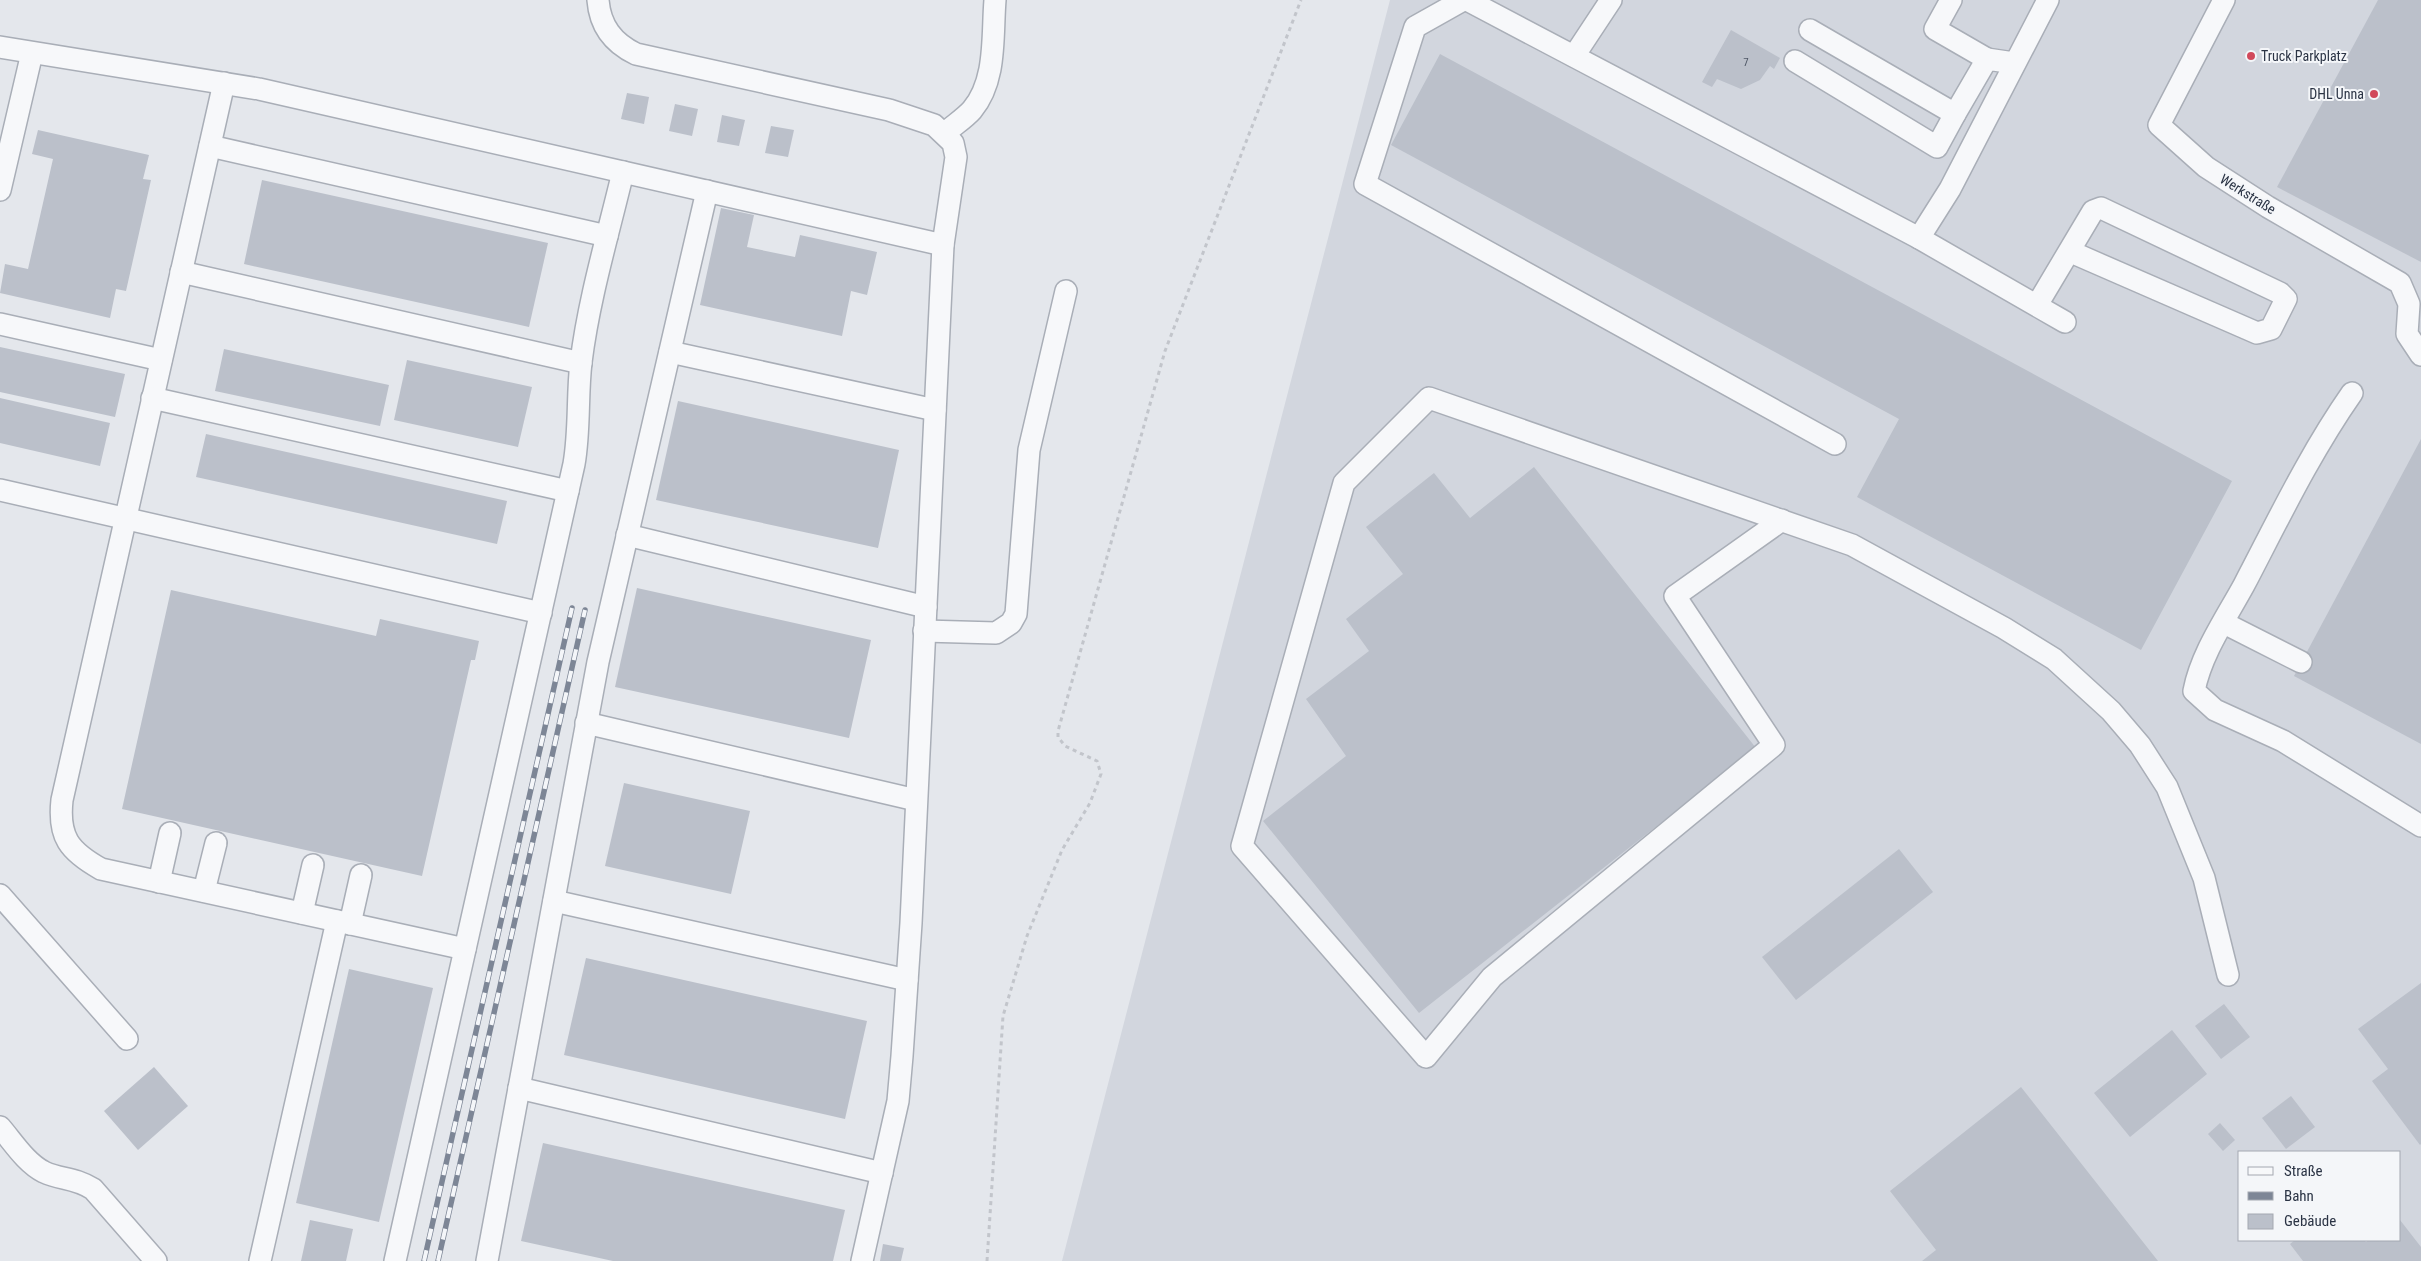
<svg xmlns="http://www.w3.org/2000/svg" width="2421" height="1261" viewBox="0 0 2421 1261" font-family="'Roboto Condensed',sans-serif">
	<rect width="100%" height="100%" fill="#e4e7ec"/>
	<path fill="#d2d6de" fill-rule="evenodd" d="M1390,0H2421V1261H1062ZM2240,1152H2400V1240H2240Z"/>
	<g fill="#bbc0ca">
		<polygon points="2378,0 2421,0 2421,262 2277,187"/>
		<polygon points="1731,30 1780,58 1774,69 1770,66 1760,80 1741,89 1717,79 1712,87 1702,82"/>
		<polygon points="1440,54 2232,481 2141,650 1857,497 1899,419 1391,145"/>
		<polygon points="627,93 649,97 644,124 621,119"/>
		<polygon points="675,104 698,109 692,136 669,131"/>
		<polygon points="722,115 745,120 739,146 717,142"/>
		<polygon points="771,126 794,130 788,157 765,153"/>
		<polygon points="38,130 149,155 143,179 151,180 126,291 116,289 110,318 0,293 5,264 28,269 53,159 32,154"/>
		<polygon points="262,180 548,243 529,327 244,264"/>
		<polygon points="721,208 754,215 747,247 795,257 800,235 877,252 867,295 851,291 842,336 700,305"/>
		<polygon points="0,347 125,374 115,417 0,392"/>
		<polygon points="224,349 389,385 380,426 215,391"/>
		<polygon points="407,360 532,387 518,447 394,420"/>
		<polygon points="0,398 110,423 100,466 0,443"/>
		<polygon points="678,401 899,450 878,548 656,500"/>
		<polygon points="206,434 507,501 497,544 196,477"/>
		<polygon points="2421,439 2421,744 2294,676"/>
		<polygon points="1534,467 1756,748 1419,1013 1263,821 1346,756 1306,699 1369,651 1346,619 1403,574 1366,527 1434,473 1470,518"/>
		<polygon points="637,588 871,640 849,738 615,687"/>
		<polygon points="171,590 376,636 380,619 479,641 475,660 471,660 422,876 122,809"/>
		<polygon points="624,783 750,811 731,894 605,866"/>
		<polygon points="1899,849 1933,892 1796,1000 1762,957"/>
		<polygon points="586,958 867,1021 845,1119 564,1055"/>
		<polygon points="349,969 433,988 379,1222 296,1203"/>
		<polygon points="2421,983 2421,1144 2420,1145 2372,1081 2388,1069 2358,1029"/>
		<polygon points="2224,1004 2250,1037 2221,1059 2195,1026"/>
		<polygon points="2172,1030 2207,1074 2130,1137 2094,1093"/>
		<polygon points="154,1067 188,1106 138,1150 104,1111"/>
		<polygon points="2021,1087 2158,1261 1922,1261 1936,1250 1890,1191"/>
		<polygon points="2291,1096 2315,1127 2286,1149 2262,1118"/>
		<polygon points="2220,1123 2235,1140 2223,1151 2208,1134"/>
		<polygon points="543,1143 845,1210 833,1261 613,1261 521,1241"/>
		<polygon points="310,1220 353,1229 346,1261 301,1261"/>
		<polygon points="2400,1220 2421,1247 2421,1261 2303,1261 2290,1244 2295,1240 2364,1240 2366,1242 2369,1240 2400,1240"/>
		<polygon points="883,1244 904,1248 901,1261 880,1261"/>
	</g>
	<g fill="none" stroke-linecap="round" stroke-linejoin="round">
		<g stroke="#a9aeb7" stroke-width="24">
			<g id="minor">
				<path d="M598,0C600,26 613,43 636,54L889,110L934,125L953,143L956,157L943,245L911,923L902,1056L898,1101L862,1261"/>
				<polyline points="1463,0 1415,27 1365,184 1835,444"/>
				<polyline points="1467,0 1919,238"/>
				<polyline points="1951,0 1935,29 1987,59"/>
				<polyline points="2048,0 1950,189 1919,238 2065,322"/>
				<polyline points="2224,0 2159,125 2206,167 2268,207 2400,283 2409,304 2407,334 2421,355"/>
				<polyline points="1810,30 1955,114 1987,59 2014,63"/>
				<polyline points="0,47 259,89 943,245"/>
				<polyline points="1574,56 1611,0"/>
				<polyline points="1795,61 1937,147 1955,114"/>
				<path d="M224,83L62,800C58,837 69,851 101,869L465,949"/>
				<path d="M945,133C954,125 965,118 972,110C997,80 992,36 995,0"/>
				<polyline points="210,146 607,236"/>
				<polyline points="0,190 32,53"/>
				<polyline points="181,272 581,363"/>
				<polyline points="2037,305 2093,211 2101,208 2280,293 2286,299 2271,329 2257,333 2078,255 2072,248"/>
				<polyline points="0,324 161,360"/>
				<polyline points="670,352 935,410"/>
				<path d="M2352,393C2310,453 2278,520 2244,585C2226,618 2201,654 2194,691L2215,710L2283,741L2421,826"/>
				<polyline points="152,398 568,491"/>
				<polyline points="0,490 541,613"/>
				<polyline points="1782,520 1675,596 1774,745 1492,977 1426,1057 1242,846 1344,483 1429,398 1852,545 2004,628 2054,659 2111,711 2140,745 2167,787 2204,878 2228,975"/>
				<polyline points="627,535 926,607"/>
				<polyline points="2224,623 2301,662"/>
				<polyline points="924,631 996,633 1011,623 1016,614 1029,450 1066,291"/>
				<polyline points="586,723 916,800"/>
				<polyline points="159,882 170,833"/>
				<polyline points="204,891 216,843"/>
				<polyline points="0,895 127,1039"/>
				<polyline points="554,901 907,980"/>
				<polyline points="302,913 313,865"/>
				<polyline points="350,924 361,875"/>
				<polyline points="519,1088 882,1173"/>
				<path d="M0,1127C13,1142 26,1163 44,1172C61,1180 74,1177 93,1189L156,1261"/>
				<polyline points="260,1261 337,921"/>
				<path d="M395,1261L574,464C580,430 577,396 581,362C589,298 608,235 623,172"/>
				<polyline points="487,1261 598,662 707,191"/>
			</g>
		</g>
		<polyline stroke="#c2c5cb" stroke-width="3" stroke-dasharray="4 4" stroke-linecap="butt" points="987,1261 1003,1016 1027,936 1062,850 1090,803 1101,774 1097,761 1065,746 1058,737 1058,731 1165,351 1301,0"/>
		<use href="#minor" stroke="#f7f8fa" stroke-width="21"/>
		<g stroke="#7d8696" stroke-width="5.5">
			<g id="rail">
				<polyline points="424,1261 572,608"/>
				<polyline points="438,1261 585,610"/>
			</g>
		</g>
		<use href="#rail" stroke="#f4f6f9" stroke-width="4" stroke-dasharray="11" stroke-linecap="butt"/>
	</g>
	<g fill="#d1495b" stroke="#f4f6f9" stroke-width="2">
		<circle cx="2251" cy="56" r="5"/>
		<circle cx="2374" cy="94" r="5"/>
	</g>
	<g text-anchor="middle" stroke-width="4" stroke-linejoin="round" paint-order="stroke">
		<g font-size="11" fill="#4f5766">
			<text x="1746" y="66">7</text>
		</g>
		<g font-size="14" fill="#2b3445" stroke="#f4f6f9" text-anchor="start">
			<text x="2261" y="61">Truck Parkplatz</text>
			<text x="2364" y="99" text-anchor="end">DHL Unna</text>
		</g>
		<g font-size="14" fill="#2b3445" stroke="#f4f6f9">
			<text transform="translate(2248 194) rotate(32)" y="5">Werkstraße</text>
		</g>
	</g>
	<rect x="2238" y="1151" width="162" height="90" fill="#f4f6f9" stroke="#a4a8b1"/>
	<rect x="2248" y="1167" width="25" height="8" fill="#f7f8fa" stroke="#a4a8b1"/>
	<text x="2284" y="1176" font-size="15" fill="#2b3445">Straße</text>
	<rect x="2248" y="1192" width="25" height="8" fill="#7d8696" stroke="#a4a8b1"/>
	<text x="2284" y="1201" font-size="15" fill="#2b3445">Bahn</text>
	<rect x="2248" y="1214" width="25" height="15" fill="#bbc0ca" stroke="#a4a8b1"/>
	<text x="2284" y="1226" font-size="15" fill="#2b3445">Gebäude</text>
</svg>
